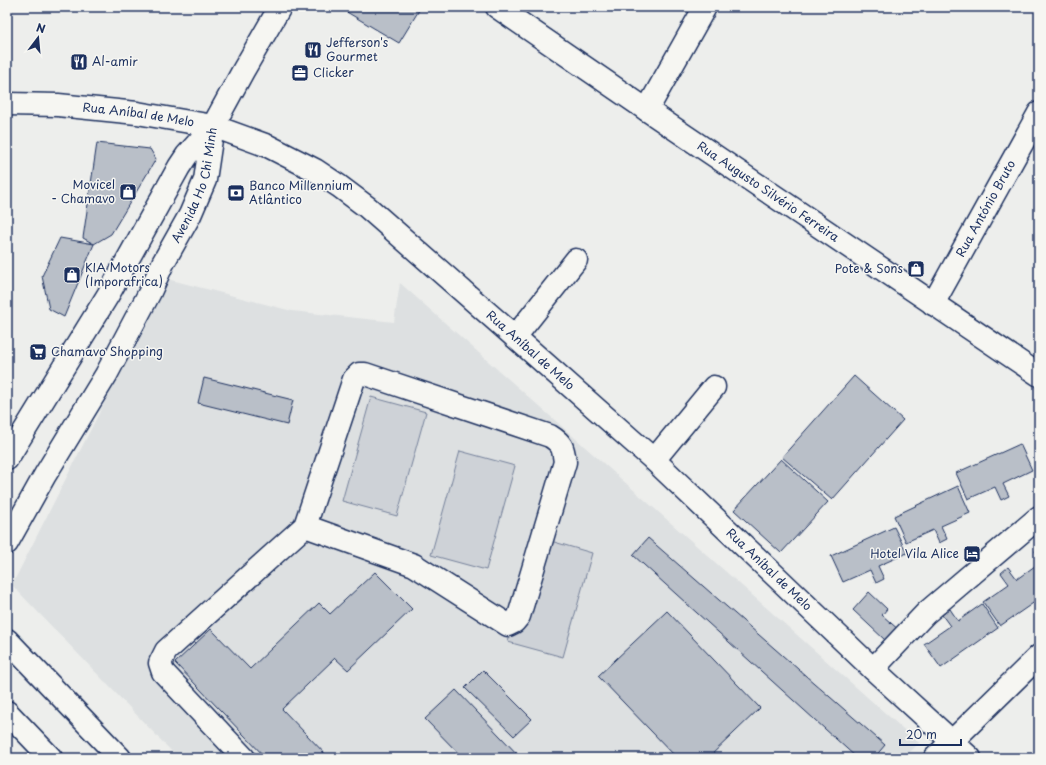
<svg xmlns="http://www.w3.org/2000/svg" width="1046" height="765" viewBox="0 0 1046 765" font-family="'Playpen Sans',sans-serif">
	<rect width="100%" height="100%" fill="#edeeec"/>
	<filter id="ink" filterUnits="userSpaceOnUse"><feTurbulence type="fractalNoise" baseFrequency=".025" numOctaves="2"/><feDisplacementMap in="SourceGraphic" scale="8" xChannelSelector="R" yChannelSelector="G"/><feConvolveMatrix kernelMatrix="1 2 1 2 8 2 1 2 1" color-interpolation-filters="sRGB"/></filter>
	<g filter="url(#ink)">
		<polygon fill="#dde0e1" points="167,279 292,311 394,322 400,283 919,743 904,758 178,758 12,585"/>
		<g fill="#ced2d7" stroke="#74809a">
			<polygon points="371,397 426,412 397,516 342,501"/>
			<polygon points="460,451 515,466 486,570 431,555"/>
			<polygon points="537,537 592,553 563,657 508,642"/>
		</g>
		<g fill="#b9bfc8" stroke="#1b2f5e">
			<polygon points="347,7 421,7 399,43 345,11"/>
			<polygon points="97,143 150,149 156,159 111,234 94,244 83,238"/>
			<polygon points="60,238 94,244 64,317 49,309 42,276"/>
			<polygon points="854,376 903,420 832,500 782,457"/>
			<polygon points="204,378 293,400 287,425 198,403"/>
			<polygon points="1020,444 1032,470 1003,484 1009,496 1001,500 995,487 968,499 956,473"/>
			<polygon points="781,459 828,502 781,553 734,510"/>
			<polygon points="958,486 970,513 941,526 947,539 939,543 933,530 906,542 894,516"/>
			<polygon points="894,527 907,553 878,566 884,579 876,583 870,570 843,582 831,556"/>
			<polygon points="648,538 885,745 874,758 857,758 633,555"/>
			<polygon points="1039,548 1039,557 1035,551"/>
			<polygon points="1039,563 1039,599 1000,626 983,602 1009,584 1001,573 1008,567 1017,579"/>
			<polygon points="375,572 412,609 348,670 335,658 282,709 329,758 266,758 175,663 211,629 250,669 319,603 330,614"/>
			<polygon points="869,592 887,609 882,615 900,631 893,638 885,640 853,610"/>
			<polygon points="982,604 998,628 941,668 924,644 950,626 942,615 950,609 958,621"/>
			<polygon points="667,611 760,708 708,758 677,758 598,676"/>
			<polygon points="483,670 532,719 514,736 465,688"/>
			<polygon points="456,690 521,758 463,758 425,719"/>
		</g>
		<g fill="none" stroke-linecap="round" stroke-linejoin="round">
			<g stroke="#1b2f5e" stroke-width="25">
				<g id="minor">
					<path id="s1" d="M497,7L647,110L1039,375"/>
					<path id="s2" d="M7,104L58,105L137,113L213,126L268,146L315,170L339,186L367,207L515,337L654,460L873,669L970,758"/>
					<polyline points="647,110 705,7"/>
					<path id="s3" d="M933,304L1039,113"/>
					<polyline points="515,337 576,260"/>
					<polyline points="654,460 714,387"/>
					<polyline points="7,640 120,758"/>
					<polyline points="873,669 926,613 1039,517"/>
					<polyline points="7,712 51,758"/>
					<path d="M244,758L163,672L160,663L166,651L305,526L354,379L359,374H365L550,436C563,444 563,448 565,462L519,616L514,622L508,625L414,565L305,526"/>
					<polyline points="935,758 1039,656"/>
				</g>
			</g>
			<g stroke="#1b2f5e" stroke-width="25">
				<g id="major">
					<polyline points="7,459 108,295 179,167 187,155 213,126 243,71 280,7"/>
					<path id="s4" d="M7,543L45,475L106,375L150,292L163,263L190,215L205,180L213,126"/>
				</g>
			</g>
			<use href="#minor" stroke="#f6f6f2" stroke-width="22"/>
			<use href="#major" stroke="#f6f6f2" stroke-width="22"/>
		</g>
	</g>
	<defs>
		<g id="restaurant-square" transform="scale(0.9)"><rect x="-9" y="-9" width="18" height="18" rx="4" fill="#1b2f5e" stroke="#f6f6f2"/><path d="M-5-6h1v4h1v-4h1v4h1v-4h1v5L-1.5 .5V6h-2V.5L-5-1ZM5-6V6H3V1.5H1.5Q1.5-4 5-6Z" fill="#fff"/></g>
		<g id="office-square" transform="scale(0.9)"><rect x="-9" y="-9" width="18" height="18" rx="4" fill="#1b2f5e" stroke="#f6f6f2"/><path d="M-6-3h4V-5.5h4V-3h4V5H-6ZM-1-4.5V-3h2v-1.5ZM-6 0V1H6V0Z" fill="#fff"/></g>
		<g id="shop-square" transform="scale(0.9)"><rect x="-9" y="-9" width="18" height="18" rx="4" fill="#1b2f5e" stroke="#f6f6f2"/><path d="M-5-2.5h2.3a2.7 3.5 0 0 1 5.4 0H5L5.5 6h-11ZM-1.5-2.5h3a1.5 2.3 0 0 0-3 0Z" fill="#fff"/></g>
		<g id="bank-square" transform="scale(0.9)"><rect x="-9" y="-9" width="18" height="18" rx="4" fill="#1b2f5e" stroke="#f6f6f2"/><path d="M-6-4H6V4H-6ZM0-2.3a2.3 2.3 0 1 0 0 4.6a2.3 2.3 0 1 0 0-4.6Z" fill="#fff"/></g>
		<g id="supermarket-square" transform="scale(0.9)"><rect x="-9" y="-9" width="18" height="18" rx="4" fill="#1b2f5e" stroke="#f6f6f2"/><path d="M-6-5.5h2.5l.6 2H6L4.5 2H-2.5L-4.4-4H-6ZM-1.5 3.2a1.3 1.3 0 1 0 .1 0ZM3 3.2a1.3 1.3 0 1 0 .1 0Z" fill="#fff"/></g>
		<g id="hotel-square" transform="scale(0.9)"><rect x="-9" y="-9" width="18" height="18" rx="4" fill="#1b2f5e" stroke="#f6f6f2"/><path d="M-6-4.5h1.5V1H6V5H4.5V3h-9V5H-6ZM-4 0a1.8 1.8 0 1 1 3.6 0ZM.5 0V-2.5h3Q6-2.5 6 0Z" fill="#fff"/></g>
	</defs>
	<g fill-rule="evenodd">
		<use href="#restaurant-square" x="313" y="50"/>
		<use href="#restaurant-square" x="79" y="62"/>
		<use href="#office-square" x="300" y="73"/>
		<use href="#shop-square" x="128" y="192"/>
		<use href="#bank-square" x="236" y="193"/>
		<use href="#shop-square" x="916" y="269"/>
		<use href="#shop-square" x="72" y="275"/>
		<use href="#supermarket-square" x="38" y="352"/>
		<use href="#hotel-square" x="972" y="554"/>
	</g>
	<g text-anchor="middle" stroke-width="3" stroke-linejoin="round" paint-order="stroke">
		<g font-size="12" fill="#1b2f5e" stroke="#f6f6f2" text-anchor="start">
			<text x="326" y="47">Jefferson's<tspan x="326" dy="14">Gourmet</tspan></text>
			<text x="92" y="66">Al-amir</text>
			<text x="313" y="77">Clicker</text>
			<text x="115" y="189" text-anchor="end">Movicel<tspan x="115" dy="14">- Chamavo</tspan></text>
			<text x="249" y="190">Banco Millennium<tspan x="249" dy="14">Atlântico</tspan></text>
			<text x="85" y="272">KIA Motors<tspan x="85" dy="14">(Imporafrica)</tspan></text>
			<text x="903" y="273" text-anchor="end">Pote &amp; Sons</text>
			<text x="51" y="356">Chamavo Shopping</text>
			<text x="959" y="558" text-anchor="end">Hotel Vila Alice</text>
		</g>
		<g font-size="12" fill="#1b2f5e" stroke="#f6f6f2">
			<text dy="4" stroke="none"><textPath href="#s2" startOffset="132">Rua Aníbal de Melo</textPath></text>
			<text dy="4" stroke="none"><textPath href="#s4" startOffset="406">Avenida Ho Chi Minh</textPath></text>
			<text dy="4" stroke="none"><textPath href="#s1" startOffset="328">Rua Augusto Silvério Ferreira</textPath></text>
			<text dy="4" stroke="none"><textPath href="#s3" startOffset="109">Rua António Bruto</textPath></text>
			<text dy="4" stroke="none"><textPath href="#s2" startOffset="600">Rua Aníbal de Melo</textPath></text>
			<text dy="4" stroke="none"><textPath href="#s2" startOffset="924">Rua Aníbal de Melo</textPath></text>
		</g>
	</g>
	<rect width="1046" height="765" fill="none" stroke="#f6f6f2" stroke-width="24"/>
	<rect x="12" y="12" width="1022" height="741" fill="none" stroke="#1b2f5e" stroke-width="1.5" filter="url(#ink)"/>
	<g transform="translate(38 38) rotate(16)" stroke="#f6f6f2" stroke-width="3" paint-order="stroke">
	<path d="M0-3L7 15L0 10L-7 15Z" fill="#1b2f5e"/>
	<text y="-6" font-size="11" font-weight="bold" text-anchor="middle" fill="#1b2f5e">N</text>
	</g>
	<path d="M900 739v6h61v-6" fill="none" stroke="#1b2f5e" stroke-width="2"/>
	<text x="906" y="739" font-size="12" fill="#1b2f5e" stroke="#f6f6f2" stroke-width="3" paint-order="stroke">20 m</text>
</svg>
